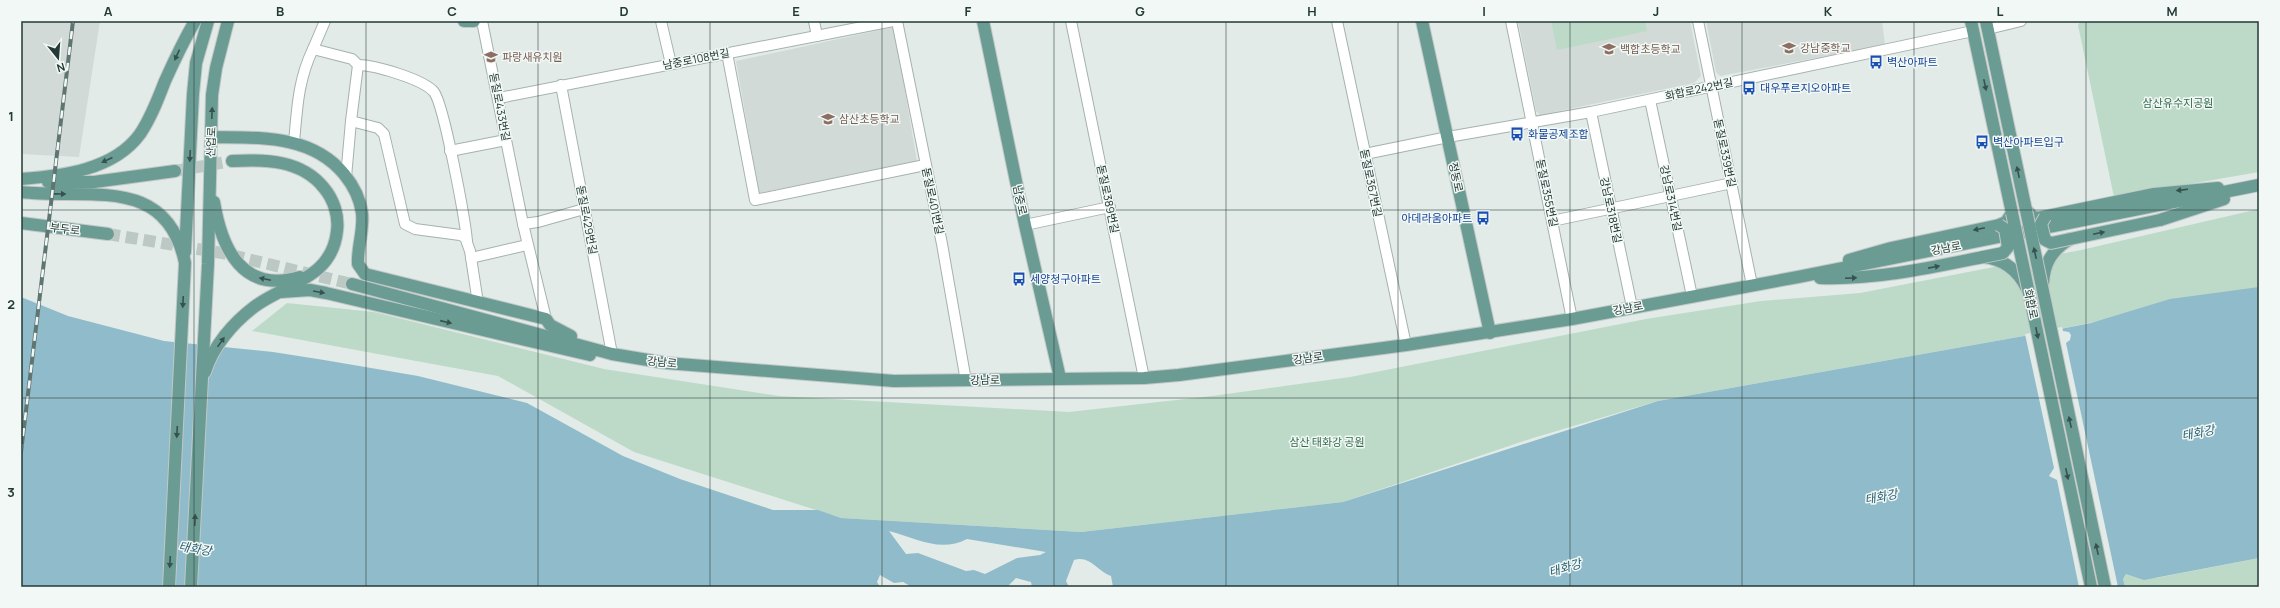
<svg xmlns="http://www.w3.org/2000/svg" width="2280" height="608" viewBox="0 0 2280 608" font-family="Manrope,'Noto Sans KR',sans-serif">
	<rect width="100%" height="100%" fill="#e2ebe8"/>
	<g fill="#d1dad7">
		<polygon points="21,21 100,21 79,157 21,154"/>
		<polygon points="1518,21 1690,21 1701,76 1694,83 1540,115 1536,111"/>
		<polygon points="1706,21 1882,21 1885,45 1720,76 1716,72"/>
		<polygon points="894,27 917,161 759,193 736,61"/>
	</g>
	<g fill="#bddac8">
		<polygon points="1551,21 1645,21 1647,31 1557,50"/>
		<polygon points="2081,21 2259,21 2259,172 2114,197 2078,25"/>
		<polygon points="2259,209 2259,289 2024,336 1658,401 1533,438 1343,502 1081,532 841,518 634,452 498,376 252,331 287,303 374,312 604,369 779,396 1069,412 1212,396 1350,377 1646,319 1761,301 1860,293 2081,250"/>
		<polygon points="2259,558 2259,587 2125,587 2123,579 2126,574 2156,578"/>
	</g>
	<path fill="#90bbca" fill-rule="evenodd" d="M2259,287V558L2144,580L2126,574L2123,579L2125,587H1113L1111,576C1097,571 1090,555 1074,560L1066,581L1069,587H1032L1031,582L1016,578L1007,587H912L903,582L894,583L880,575L877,582L880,587H21V297L68,316L164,341L273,352L324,360L418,376L527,403L623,456L680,479L773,510H818L841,518L1081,532L1343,502L1658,401L2024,336L2091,323L2170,299ZM889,531C916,538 940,553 967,539L1046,552L1040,555L1017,558L985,574L974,570L966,571L918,553L906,554Z"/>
	<polygon fill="#e2ebe8" points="2062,327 2063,331 2069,332 2071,335 2070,340 2066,343 2118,587 2079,587 2057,480 2049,476 2054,468 2025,334"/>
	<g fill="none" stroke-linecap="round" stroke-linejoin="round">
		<g stroke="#bcc8c4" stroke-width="12" stroke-dasharray="12 6" stroke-linecap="butt">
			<polyline points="175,171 232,161"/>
			<polyline points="108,234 222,253 352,284"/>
		</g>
		<g stroke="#a5b2af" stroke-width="12">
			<g id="minor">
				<polyline points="325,21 313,49 352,59 358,65 351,121 378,128 384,134 405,224 415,229 460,235 465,237 470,251 478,303"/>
				<polyline points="482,21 523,224 538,222 584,209"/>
				<polyline points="661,21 671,64"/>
				<polyline points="814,21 817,36"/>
				<polyline points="897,21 942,244 966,381"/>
				<polyline points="1071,21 1144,378"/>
				<polyline points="1337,21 1406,345"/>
				<polyline points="1511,21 1572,319"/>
				<polyline points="1698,21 1752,285"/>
				<polyline points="1988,29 2021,21"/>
				<polyline points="727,53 755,200 925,165"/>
				<path d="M358,65C374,65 423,79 434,92C444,105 465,219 467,241"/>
				<polyline points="561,85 612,354"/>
				<polyline points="499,98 893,21"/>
				<polyline points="1650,100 1692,296"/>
				<polyline points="1591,112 1632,307"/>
				<path d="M294,143C297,109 298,80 313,49"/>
				<polyline points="450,151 506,140"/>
				<polyline points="1365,154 1448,137 1591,112 1973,31"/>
				<polyline points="346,177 351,121"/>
				<polyline points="1552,221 1732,183"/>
				<polyline points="523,224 546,319"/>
				<polyline points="1025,225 1110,207"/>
				<polyline points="471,258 527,245"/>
			</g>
		</g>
		<g stroke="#c2c8c7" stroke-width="14">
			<g id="major">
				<polyline points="464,21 474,21"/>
				<polyline points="983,21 1025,225 1060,378"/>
				<polyline points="1422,21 1490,333"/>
				<polyline points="1986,21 2026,210 2033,217 2038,218 2154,194 2218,188"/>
				<path d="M211,137C259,138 311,134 344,174C353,185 360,198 362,213C364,231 357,247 358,264L365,274L546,319L550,325L571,336"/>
				<path d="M21,179C62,176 114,170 140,134C151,118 158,99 165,81C174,61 184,40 195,21"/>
				<polyline points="48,182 94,182 175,171"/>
				<path d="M21,192C88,200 167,174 185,263L169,587"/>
				<path d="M214,202C222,250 243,294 300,277"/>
				<polyline points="2160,220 2224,199"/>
				<polyline points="21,223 108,234"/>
				<polyline points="185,252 193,94 196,63 208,21"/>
				<polyline points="1849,260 1891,248 1999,225 2006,222 2012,213 1971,21"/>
				<path d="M1820,278C1875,280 1929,268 1983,257C2004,259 2018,270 2027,289"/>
				<polyline points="352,284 612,354 666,363 894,381 1144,378 1179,375 1406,345 1572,319 1798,277 2259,185"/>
				<path d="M2043,284C2044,263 2052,250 2070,239"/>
				<polyline points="281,292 310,290 326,293 590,355"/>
				<path d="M205,372C213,346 233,323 254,307C286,283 332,279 337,231C339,216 334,200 324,188C302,160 265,159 232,161"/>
				<polyline points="191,587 208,264 212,95 216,68 228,21"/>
			</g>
		</g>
		<use href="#minor" stroke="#fff" stroke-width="10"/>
		<use href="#major" stroke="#6b9c94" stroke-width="12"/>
		<g stroke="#5f7571" stroke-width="4">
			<polyline id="rail" points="21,452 73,21"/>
		</g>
		<use href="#rail" stroke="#f2f8f5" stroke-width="2.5" stroke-dasharray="8" stroke-linecap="butt"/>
		<g stroke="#c2c8c7" stroke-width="14" stroke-linecap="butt">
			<g id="major-bridge">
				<polyline points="2026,210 2105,587"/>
				<polyline points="2012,213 2091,587"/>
				<polyline points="2045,217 2041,224 2045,240 2051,243 2160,220"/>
				<polyline points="1983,257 2003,253 2008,247 2005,229 1999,225"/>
			</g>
		</g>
		<use href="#major-bridge" stroke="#6b9c94" stroke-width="12"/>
	</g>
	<defs><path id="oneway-solid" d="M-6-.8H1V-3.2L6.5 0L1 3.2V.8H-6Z"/></defs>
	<g fill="#36524e">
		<use href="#oneway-solid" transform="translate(177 55) rotate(115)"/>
		<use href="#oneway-solid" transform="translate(1985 85) rotate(78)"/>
		<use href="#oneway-solid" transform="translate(212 113) rotate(-88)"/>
		<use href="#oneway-solid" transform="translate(190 156) rotate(93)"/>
		<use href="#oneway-solid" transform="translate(107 160) rotate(156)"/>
		<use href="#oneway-solid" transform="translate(2018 172) rotate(-102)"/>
		<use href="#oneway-solid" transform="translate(2182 190) rotate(173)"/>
		<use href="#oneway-solid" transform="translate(60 194) rotate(1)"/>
		<use href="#oneway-solid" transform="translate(1979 229) rotate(168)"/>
		<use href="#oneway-solid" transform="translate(2099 233) rotate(-12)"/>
		<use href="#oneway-solid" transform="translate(2035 253) rotate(-102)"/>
		<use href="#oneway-solid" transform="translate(1934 267) rotate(-11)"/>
		<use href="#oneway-solid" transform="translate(1851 278) rotate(-2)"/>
		<use href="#oneway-solid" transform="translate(265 279) rotate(-168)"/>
		<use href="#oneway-solid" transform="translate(319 292) rotate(10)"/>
		<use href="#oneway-solid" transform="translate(183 302) rotate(93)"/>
		<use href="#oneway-solid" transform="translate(446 322) rotate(13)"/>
		<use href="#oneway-solid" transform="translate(2037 333) rotate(78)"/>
		<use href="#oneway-solid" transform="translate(221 342) rotate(-55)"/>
		<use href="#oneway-solid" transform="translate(2070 422) rotate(-102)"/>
		<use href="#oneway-solid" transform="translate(177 432) rotate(93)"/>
		<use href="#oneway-solid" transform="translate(2067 474) rotate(78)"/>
		<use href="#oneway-solid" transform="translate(195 520) rotate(-87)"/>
		<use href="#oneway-solid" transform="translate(2097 549) rotate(-102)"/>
		<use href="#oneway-solid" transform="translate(170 562) rotate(93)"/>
	</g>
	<path fill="none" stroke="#243a36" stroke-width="1" stroke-opacity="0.55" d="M194,21V587M366,21V587M538,21V587M710,21V587M882,21V587M1054,21V587M1226,21V587M1398,21V587M1570,21V587M1742,21V587M1914,21V587M2086,21V587M21,210H2259M21,398H2259"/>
	<defs>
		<g id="school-bare" transform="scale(1.08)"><path d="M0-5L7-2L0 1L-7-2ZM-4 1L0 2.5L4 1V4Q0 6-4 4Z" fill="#8d6e63" stroke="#f2f8f5" stroke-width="2.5" paint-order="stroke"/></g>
		<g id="bus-bare" transform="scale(1.08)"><path d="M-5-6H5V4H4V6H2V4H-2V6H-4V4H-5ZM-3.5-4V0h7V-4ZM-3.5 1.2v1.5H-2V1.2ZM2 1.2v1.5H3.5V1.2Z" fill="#1a4fb4" stroke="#f2f8f5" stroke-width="2.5" paint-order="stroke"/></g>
	</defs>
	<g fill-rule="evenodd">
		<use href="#school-bare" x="1789" y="48"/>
		<use href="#school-bare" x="1609" y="49"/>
		<use href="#school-bare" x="491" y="57"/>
		<use href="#bus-bare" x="1876" y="62"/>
		<use href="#bus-bare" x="1749" y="88"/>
		<use href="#school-bare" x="828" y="119"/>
		<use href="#bus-bare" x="1517" y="134"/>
		<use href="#bus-bare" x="1982" y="142"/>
		<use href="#bus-bare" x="1483" y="218"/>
		<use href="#bus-bare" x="1019" y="279"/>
	</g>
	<g text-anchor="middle" stroke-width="3" stroke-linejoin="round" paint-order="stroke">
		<g font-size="11" fill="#785e54" stroke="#f2f8f5" text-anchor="start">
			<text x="1800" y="52">강남중학교</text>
			<text x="1620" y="53">백합초등학교</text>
			<text x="502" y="61">파랑새유치원</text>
			<text x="839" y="123">삼산초등학교</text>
		</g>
		<g font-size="11" fill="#243a36" stroke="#f2f8f5">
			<text transform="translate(696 59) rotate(-11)" y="4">남중로108번길</text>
			<text transform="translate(1699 89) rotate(-12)" y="4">화합로242번길</text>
			<text transform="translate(500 107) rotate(79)" y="4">돋질로433번길</text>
			<text transform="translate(211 142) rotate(-88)" y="4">산업로</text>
			<text transform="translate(1725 153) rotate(78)" y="4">돋질로339번길</text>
			<text transform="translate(1456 177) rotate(78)" y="4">정동로</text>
			<text transform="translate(1371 183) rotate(78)" y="4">돋질로367번길</text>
			<text transform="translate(1547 193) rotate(78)" y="4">돋질로355번길</text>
			<text transform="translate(1671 198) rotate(78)" y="4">강남로314번길</text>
			<text transform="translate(1108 199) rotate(78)" y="4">돋질로389번길</text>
			<text transform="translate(1020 200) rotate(78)" y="4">남중로</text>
			<text transform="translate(933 201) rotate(78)" y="4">돋질로401번길</text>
			<text transform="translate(1611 210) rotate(78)" y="4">강남로318번길</text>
			<text transform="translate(587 220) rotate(79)" y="4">돋질로429번길</text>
			<text transform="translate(65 229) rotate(7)" y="4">부두로</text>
			<text transform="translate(1946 248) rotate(-11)" y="4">강남로</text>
			<text transform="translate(2031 304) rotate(78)" y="4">화합로</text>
			<text transform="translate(1628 308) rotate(-11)" y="4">강남로</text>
			<text transform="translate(1308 358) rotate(-8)" y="4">강남로</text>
			<text transform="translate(662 362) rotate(6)" y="4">강남로</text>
			<text transform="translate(985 380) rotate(-1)" y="4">강남로</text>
		</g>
		<g font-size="11" fill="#164399" stroke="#f2f8f5" text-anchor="start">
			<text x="1887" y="66">벽산아파트</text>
			<text x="1760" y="92">대우푸르지오아파트</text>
			<text x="1528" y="138">화물공제조합</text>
			<text x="1993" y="146">벽산아파트입구</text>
			<text x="1472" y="222" text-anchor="end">아데라움아파트</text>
			<text x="1030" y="283">세양청구아파트</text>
		</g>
		<g font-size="11" fill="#336c4f" stroke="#f2f8f5">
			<text x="2178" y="107">삼산유수지공원</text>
			<text x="1327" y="446">삼산 태화강 공원</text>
		</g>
		<g font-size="12" font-style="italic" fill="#245b6f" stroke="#f2f8f5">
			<text transform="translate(2198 433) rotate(-11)" y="4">태화강</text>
			<text transform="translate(1881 497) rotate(-11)" y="4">태화강</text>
			<text transform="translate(195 549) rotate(9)" y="4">태화강</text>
			<text transform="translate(1565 568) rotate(-17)" y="4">태화강</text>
		</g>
	</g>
	<rect width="2280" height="608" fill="none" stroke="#f2f8f5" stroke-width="44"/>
	<g transform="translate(58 58) rotate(163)" stroke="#f2f8f5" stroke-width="3" paint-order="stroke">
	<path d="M0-3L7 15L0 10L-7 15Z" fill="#243a36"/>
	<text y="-6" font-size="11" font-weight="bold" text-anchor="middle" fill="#243a36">N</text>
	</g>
	<rect x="22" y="22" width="2236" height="564" fill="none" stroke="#243a36" stroke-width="1.5"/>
	<g font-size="13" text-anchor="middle" font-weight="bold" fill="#243a36">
		<text x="108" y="16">A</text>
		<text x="280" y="16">B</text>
		<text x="452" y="16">C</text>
		<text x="624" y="16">D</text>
		<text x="796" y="16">E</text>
		<text x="968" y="16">F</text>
		<text x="1140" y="16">G</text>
		<text x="1312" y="16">H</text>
		<text x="1484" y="16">I</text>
		<text x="1656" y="16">J</text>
		<text x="1828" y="16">K</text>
		<text x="2000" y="16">L</text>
		<text x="2172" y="16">M</text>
		<text x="11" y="121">1</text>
		<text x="11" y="309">2</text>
		<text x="11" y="497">3</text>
	</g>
</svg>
